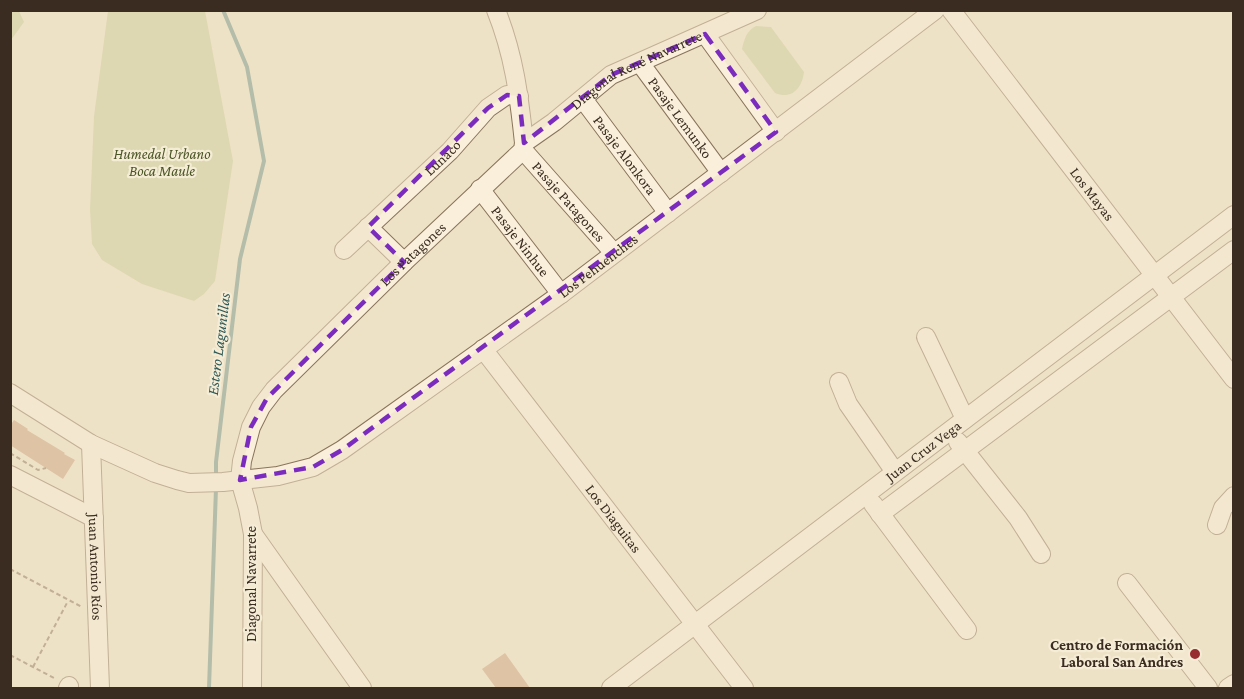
<svg xmlns="http://www.w3.org/2000/svg" width="1244" height="699" viewBox="0 0 1244 699" font-family="'Crimson Pro',serif">
	<rect width="100%" height="100%" fill="#eee2c6"/>
	<g fill="#c7cc9a">
		<polygon points="11,10 19,11 24,22 11,40"/>
		<polygon points="108,11 205,11 233,161 215,281 204,294 194,301 142,284 102,260 92,244 90,210 94,116"/>
		<path d="M756,26L771,27L804,72C802,88 792,100 775,93L742,49C744,39 747,30 756,26Z"/>
	</g>
	<g fill="none" stroke-linecap="round" stroke-linejoin="round">
		<g stroke="#6e9087" stroke-width="4">
			<polyline points="216,478 216,462 240,259 264,161 247,67 223,10"/>
			<polyline points="209,688 216,488"/>
		</g>
	</g>
	<g fill="#cb9d7d">
		<polygon points="14,420 28,429 27,430 65,453 64,454 75,460 63,479 10,445 10,426"/>
		<polygon points="505,653 530,688 496,688 482,669"/>
	</g>
	<g fill="none" stroke-linecap="round" stroke-linejoin="round">
		<g stroke="#89745c" stroke-width="20">
			<g id="minor">
				<path id="s1" d="M951,10L1234,379"/>
				<polyline points="705,34 776,132"/>
				<path id="s2" d="M640,63L721,173"/>
				<path id="s3" d="M583,99L668,213"/>
				<path id="s4" d="M524,143L554,122L611,75L757,10"/>
				<path id="s5" d="M523,150L614,253"/>
				<path id="s6" d="M480,189L561,294"/>
				<polyline points="368,227 404,262"/>
				<path id="s7" d="M344,250L450,151L488,108L507,95L519,96"/>
				<polyline points="926,337 965,419"/>
				<path id="s8" d="M483,349L744,688"/>
				<polyline points="839,382 848,404 895,472"/>
				<path id="s9" d="M10,393L91,444L155,473L177,480L189,483L223,482L278,476L313,467L342,450L561,294L935,10"/>
				<polyline points="958,442 1018,518 1041,554"/>
				<path id="s10" d="M91,444L100,688"/>
				<polyline points="10,475 94,518"/>
				<polyline points="873,504 967,630"/>
				<polyline points="880,514 1234,250"/>
				<polyline points="1217,525 1223,508 1234,496"/>
				<polyline points="253,534 362,688"/>
				<polyline points="1127,583 1208,688"/>
				<polyline points="68,688 69,686"/>
				<path id="s11" d="M252,688L253,534L248,508L240,480L242,461L251,427L261,407L274,390L404,262L523,150L524,143C519,95 514,55 496,10"/>
				<path id="s12" d="M611,688L1234,215"/>
				<polyline points="1228,688 1234,684"/>
			</g>
		</g>
		<g stroke="#89745c" stroke-width="2" stroke-dasharray="4.5 3" stroke-linecap="butt">
			<polyline points="10,453 38,470 46,468"/>
			<polyline points="10,569 82,607"/>
			<polyline points="10,655 56,679"/>
			<polyline points="33,667 68,601"/>
		</g>
		<use href="#minor" stroke="#f9efda" stroke-width="18"/>
	</g>
	<path d="M0 0H1244V699H0ZM705,34L776,132L342,450L313,467L240,480L251,427L267,398L404,262L368,227L488,108L507,95L519,96L524,143L611,75Z" fill="#eee2c6" fill-opacity=".55" fill-rule="evenodd"/>
	<path fill="none" stroke="#7b2cbf" stroke-width="4.5" stroke-dasharray="12 8" stroke-linejoin="round" d="M705,34L776,132L342,450L313,467L240,480L251,427L267,398L404,262L368,227L488,108L507,95L519,96L524,143L611,75Z"/>
	<circle fill="#982d2f" stroke="#f5ecd6" stroke-width="2" cx="1195" cy="654" r="6"/>
	<g text-anchor="middle" stroke-width="4.5" stroke-linejoin="round" paint-order="stroke">
		<g font-size="15" fill="#3a2c20" stroke="#f5ecd6">
			<text dy="5" stroke="none"><textPath href="#s4" startOffset="135">Diagonal René Navarrete</textPath></text>
			<text dy="5" stroke="none"><textPath href="#s2" startOffset="68">Pasaje Lemunko</textPath></text>
			<text dy="5" stroke="none"><textPath href="#s3" startOffset="70">Pasaje Alonkora</textPath></text>
			<text dy="5" stroke="none"><textPath href="#s7" startOffset="135">Lunaco</textPath></text>
			<text dy="5" stroke="none"><textPath href="#s1" startOffset="232">Los Mayas</textPath></text>
			<text dy="5" stroke="none"><textPath href="#s5" startOffset="69">Pasaje Patagones</textPath></text>
			<text dy="5" stroke="none"><textPath href="#s6" startOffset="66">Pasaje Ninhue</textPath></text>
			<text dy="5" stroke="none"><textPath href="#s11" startOffset="502">Los Patagones</textPath></text>
			<text dy="5" stroke="none"><textPath href="#s9" startOffset="676">Los Pehuenches</textPath></text>
			<text dy="5" stroke="none"><textPath href="#s12" startOffset="392">Juan Cruz Vega</textPath></text>
			<text dy="5" stroke="none"><textPath href="#s8" startOffset="214">Los Diaguitas</textPath></text>
			<text dy="5" stroke="none"><textPath href="#s10" startOffset="123">Juan Antonio Ríos</textPath></text>
			<text transform="translate(251 584) rotate(-90)" y="5">Diagonal Navarrete</text>
		</g>
		<g font-size="15" font-style="italic" fill="#4b5626" stroke="#f5ecd6">
			<text x="162" y="159">Humedal Urbano<tspan x="162" dy="17">Boca Maule</tspan></text>
		</g>
		<g font-size="15" font-weight="bold" fill="#3a2c20" stroke="#f5ecd6" text-anchor="end">
			<text x="1183" y="650">Centro de Formación<tspan x="1183" dy="17">Laboral San Andres</tspan></text>
		</g>
		<g font-size="16" font-style="italic" fill="#2f5956" stroke="#f5ecd6">
			<text transform="translate(218 344) rotate(-83)" y="6">Estero Lagunillas</text>
		</g>
	</g>
	<rect width="1244" height="699" fill="none" stroke="#3a2c20" stroke-width="24"/>
</svg>
